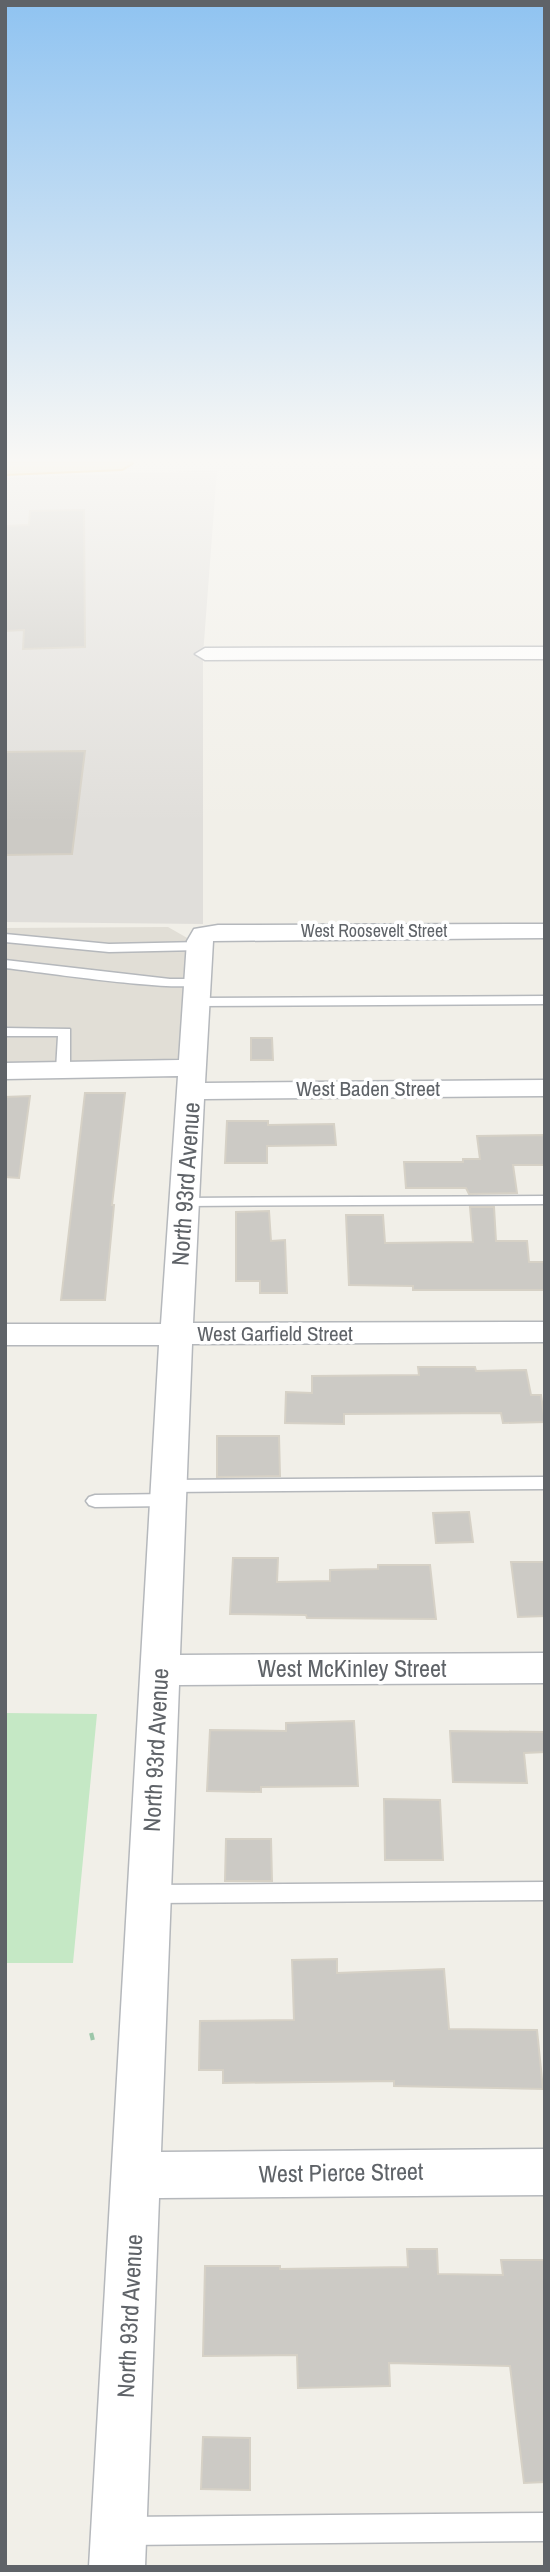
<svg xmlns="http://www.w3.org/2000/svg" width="550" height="2572" viewBox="0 0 550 2572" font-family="'Archivo Narrow',sans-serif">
	<rect width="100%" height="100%" fill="#f1efe8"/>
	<polygon fill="#e0deda" points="217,470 203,655 203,924 5,922 5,478"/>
	<polygon fill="#e1ded6" points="168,927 189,939 185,1061 5,1064 5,928"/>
	<polygon fill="#c5e8c5" points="5,1713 97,1714 73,1963 5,1963"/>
	<g fill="#cccac5" stroke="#d6d1c6" stroke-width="2">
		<polygon points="84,510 85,647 23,649 24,630 5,631 5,526 29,525 30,511"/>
		<polygon points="85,751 72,854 5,855 5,752"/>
		<polygon points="251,1038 272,1038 273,1060 251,1060"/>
		<polygon points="85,1093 125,1093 112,1205 114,1205 105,1300 61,1300"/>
		<polygon points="30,1096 19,1178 5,1177 5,1097"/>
		<polygon points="227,1121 268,1121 268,1125 334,1124 336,1145 267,1146 267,1163 225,1163"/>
		<polygon points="545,1135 545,1165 513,1165 517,1193 469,1194 466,1188 406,1188 404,1162 463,1162 463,1159 480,1159 477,1136"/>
		<polygon points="470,1207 494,1207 496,1241 527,1241 529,1262 545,1262 545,1290 413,1290 413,1286 349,1285 346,1215 383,1215 385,1243 473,1242"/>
		<polygon points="269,1211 271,1241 285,1240 287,1293 260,1293 260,1281 236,1281 236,1212"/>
		<polygon points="418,1367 475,1367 476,1371 526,1370 531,1395 541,1395 545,1422 503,1423 501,1413 344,1414 344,1424 285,1423 286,1392 312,1393 312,1376 419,1375"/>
		<polygon points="217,1436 279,1436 280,1476 217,1477"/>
		<polygon points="469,1512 473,1542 436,1543 433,1513"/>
		<polygon points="233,1558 278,1558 277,1582 330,1581 330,1570 378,1569 378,1565 430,1565 436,1619 307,1618 306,1615 230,1614"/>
		<polygon points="511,1562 545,1562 545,1616 518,1617"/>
		<polygon points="354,1721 358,1786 261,1787 261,1792 207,1791 210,1730 286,1731 286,1723"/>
		<polygon points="450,1731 545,1732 545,1752 524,1753 527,1783 453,1782"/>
		<polygon points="384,1799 440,1800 443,1860 385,1860"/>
		<polygon points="226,1839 271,1839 272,1881 225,1881"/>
		<polygon points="337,1959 337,1973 444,1969 449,2029 537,2030 543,2089 394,2086 394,2081 223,2083 223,2070 199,2070 200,2021 294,2020 292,1960"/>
		<polygon points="407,2249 437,2249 438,2274 503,2275 501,2260 545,2260 545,2482 524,2483 510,2366 389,2363 390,2386 298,2388 297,2355 203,2356 205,2266 280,2266 280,2269 408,2267"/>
		<polygon points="203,2437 250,2438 250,2490 201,2489"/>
	</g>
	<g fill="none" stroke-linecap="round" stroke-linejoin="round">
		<g stroke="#b5b8bc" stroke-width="3">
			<g id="service">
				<polygon points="5,934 109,944 200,942 206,946 200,950 109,952 5,942"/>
				<path d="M5,960L170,979H198L204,983C190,995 34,971 5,968Z"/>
				<polygon points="545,996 545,1004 197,1006 190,1002 197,998"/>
				<polygon points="5,1028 70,1029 70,1070 63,1074 56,1070 58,1036 5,1036"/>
				<polygon points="545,1196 545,1204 185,1206 178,1202 185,1198"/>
				<polygon points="545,1477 545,1489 168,1492 162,1490 159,1486 162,1482 168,1480"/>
				<polygon points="168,1494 174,1496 177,1500 174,1504 168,1506 95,1507 89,1505 86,1501 89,1497 95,1495"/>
				<polygon points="545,1882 545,1900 152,1903 144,1901 141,1894 144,1887 152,1885"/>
				<polygon points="545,2513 545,2541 125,2545 115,2541 111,2531 115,2521 125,2517"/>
			</g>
		</g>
		<g stroke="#b5b8bc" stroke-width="3">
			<g id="minor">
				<polygon points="545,647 545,659 205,660 195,654 205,648"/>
				<polygon points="545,924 545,938 213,941 205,1083 545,1080 545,1096 204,1099 193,1323 545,1322 545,1342 192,1344 180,1655 545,1653 545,1683 179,1685 161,2152 545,2149 545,2195 159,2198 145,2567 89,2567 159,1345 5,1345 5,1324 161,1324 178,1076 5,1079 5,1063 179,1060 187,941 194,929 218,925"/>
			</g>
		</g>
		<g stroke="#f9ab00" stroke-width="4">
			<polygon id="motorway" points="5,463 132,463 122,469 5,474"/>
		</g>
		<polyline stroke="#9cc7a9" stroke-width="7" stroke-dasharray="10 5" stroke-linecap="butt" points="90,2037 94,2036"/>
		<use href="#service" fill="#fff" fill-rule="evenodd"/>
		<use href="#minor" fill="#fff" fill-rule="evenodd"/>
		<use href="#motorway" fill="#fde293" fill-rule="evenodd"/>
	</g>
	<linearGradient id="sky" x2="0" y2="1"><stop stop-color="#8fc3f1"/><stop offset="0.56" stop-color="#f9f8f5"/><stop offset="1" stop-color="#f9f8f5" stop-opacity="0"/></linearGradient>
	<rect width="550" height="823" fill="url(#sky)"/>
	<g text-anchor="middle" stroke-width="7" stroke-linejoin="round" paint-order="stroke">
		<g font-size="18" fill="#5f6368" stroke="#fff">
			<text x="374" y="937">West Roosevelt Street</text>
		</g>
		<g font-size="21" fill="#5f6368" stroke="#fff">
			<text x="368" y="1096">West Baden Street</text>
			<text x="275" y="1341">West Garfield Street</text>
		</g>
		<g font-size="24" fill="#5f6368" stroke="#fff">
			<text transform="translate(186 1184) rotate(-86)" y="8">North 93rd Avenue</text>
			<text x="352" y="1677">West McKinley Street</text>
			<text transform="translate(156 1750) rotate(-87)" y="8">North 93rd Avenue</text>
			<text transform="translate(341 2173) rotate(-1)" y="8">West Pierce Street</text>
			<text transform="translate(130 2316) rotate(-87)" y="8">North 93rd Avenue</text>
		</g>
	</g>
	<rect width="550" height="2572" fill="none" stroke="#5f6368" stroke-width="14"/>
</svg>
